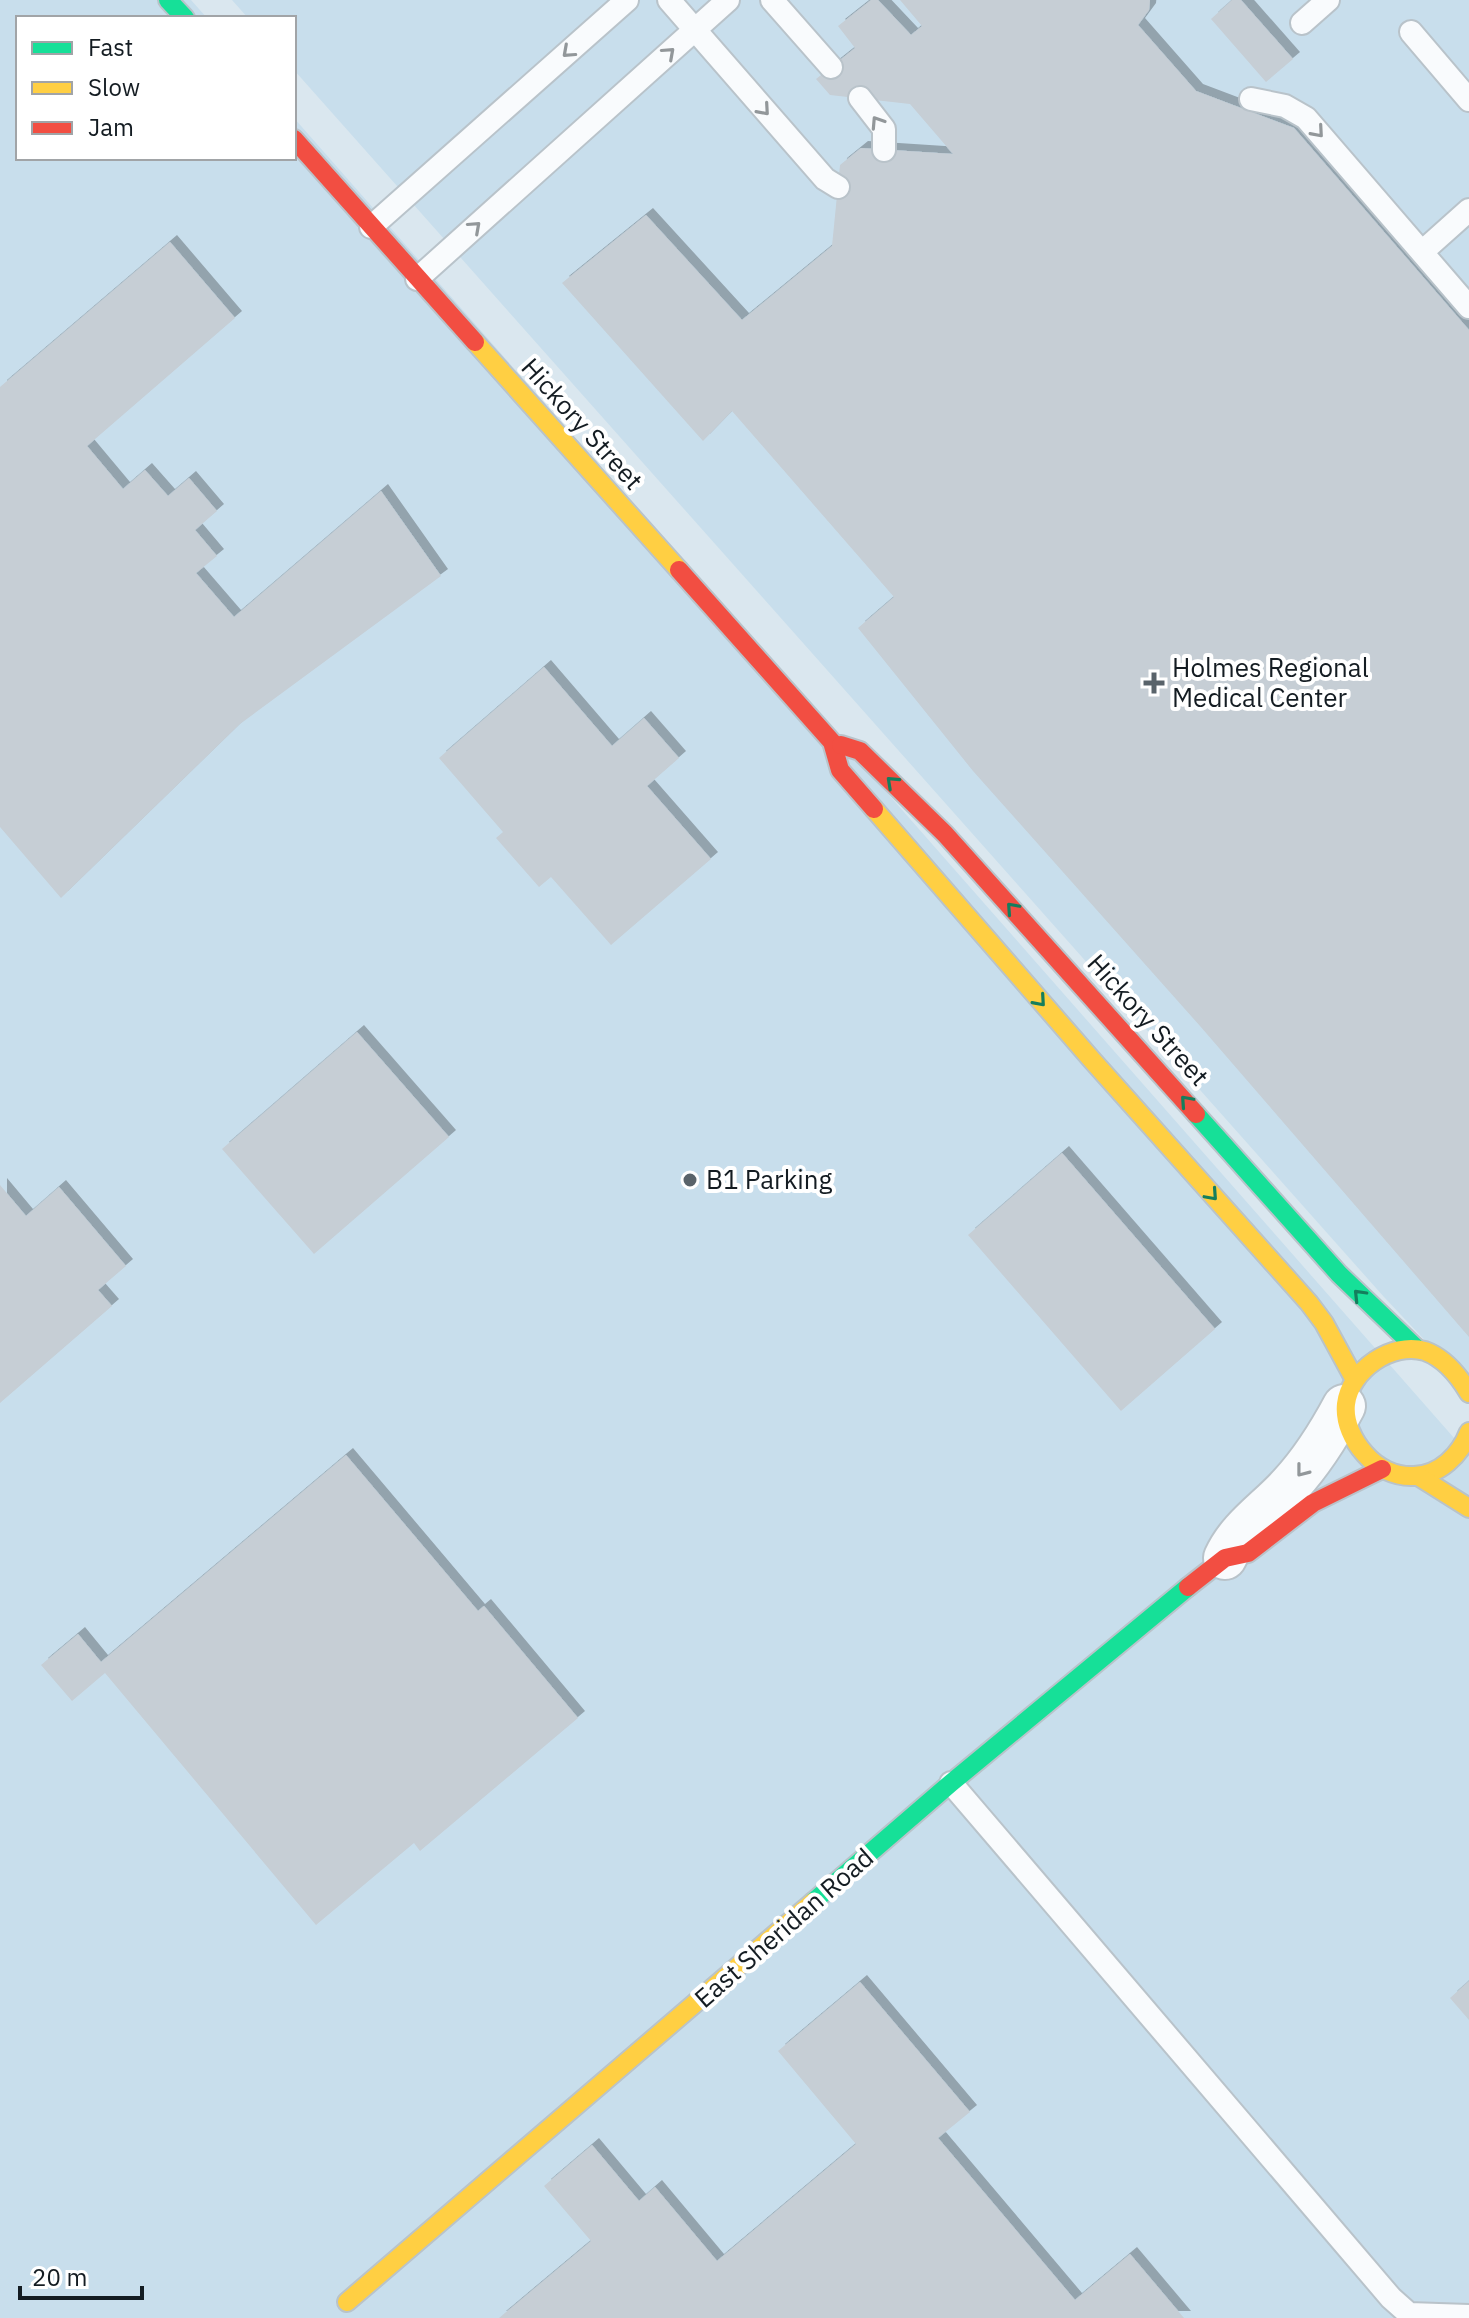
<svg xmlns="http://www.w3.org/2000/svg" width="1469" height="2318" viewBox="0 0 1469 2318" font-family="'IBM Plex Sans',sans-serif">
	<defs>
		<filter id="shadow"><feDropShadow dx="7" dy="-7" stdDeviation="0" flood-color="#0004"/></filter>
	</defs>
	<rect width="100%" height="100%" fill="#dae7ef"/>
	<g fill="#c8deec">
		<polygon points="0,0 191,0 207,18 18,18 18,158 294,158 294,118 1469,1455 1469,2318 0,2318"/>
		<polygon points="232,0 1469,0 1469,1387 1384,1297 294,70 294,18 248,18"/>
	</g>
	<g fill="#c6ced5" filter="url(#shadow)">
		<polygon points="871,0 878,0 911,35 922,26 900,0 1150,0 1149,10 1138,25 1196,91 1294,128 1469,330 1469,1337 1200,1026 973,771 858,628 894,597 732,411 703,441 562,283 646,215 742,320 832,246 840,165 861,148 953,154 910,104 830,95 816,79 855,48 838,26"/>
		<polygon points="1232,0 1241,0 1293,59 1266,82 1211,19"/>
		<polygon points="170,242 235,318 87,446 123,489 145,470 168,496 189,478 217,511 195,530 217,556 196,573 234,617 381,491 441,576 240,724 61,898 0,827 0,387"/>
		<polygon points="544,667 612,746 644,718 679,758 647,786 711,859 611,945 551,877 539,887 496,838 503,832 439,758"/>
		<polygon points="357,1032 449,1137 314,1254 222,1149"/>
		<polygon points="1062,1153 1215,1329 1121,1411 968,1235"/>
		<polygon points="0,1185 26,1216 59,1187 126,1266 98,1290 112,1306 0,1403"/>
		<polygon points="346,1455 478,1611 484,1606 578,1718 420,1851 414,1843 316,1925 105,1673 72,1701 41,1665 78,1634 101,1662"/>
		<polygon points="1469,1981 1469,2020 1450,1998"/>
		<polygon points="860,1982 970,2112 938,2138 1075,2300 1130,2254 1184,2318 499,2318 591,2241 544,2186 592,2145 639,2201 655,2187 717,2261 856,2144 778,2051"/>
	</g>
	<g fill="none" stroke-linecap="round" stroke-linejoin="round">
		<g stroke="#b9c3ca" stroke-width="26">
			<g id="lane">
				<polyline points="669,0 825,179 838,187"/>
				<polyline points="772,0 831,67"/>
				<polyline points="1302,23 1328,0"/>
				<polyline points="1411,32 1469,100"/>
				<polyline points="860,98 884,129 884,150"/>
				<polyline points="1251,99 1285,106 1306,118 1469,307"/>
				<polyline points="371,227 627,0"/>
				<polyline points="1422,252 1469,210"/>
				<polyline points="417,279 728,0"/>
				<polyline points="951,1783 1391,2298 1409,2314 1469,2316"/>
			</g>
		</g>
		<g stroke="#b9c3ca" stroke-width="46">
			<path id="street" d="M1225,1558C1239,1527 1268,1510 1291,1484C1313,1460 1329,1434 1344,1406"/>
		</g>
		<g stroke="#b9c3ca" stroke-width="22">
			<g id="fast">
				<polyline points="168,0 185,18"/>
				<polyline points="1196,1114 1339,1274 1416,1348"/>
				<polyline points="813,1902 951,1783 1188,1587"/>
			</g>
		</g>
		<g stroke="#b9c3ca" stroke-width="22">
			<g id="slow">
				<polyline points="475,342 679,570"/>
				<polyline points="874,809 1092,1060 1309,1303 1324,1323 1355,1380"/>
				<path d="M1469,1393C1459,1376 1444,1358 1425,1351C1392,1341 1350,1370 1346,1404C1344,1422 1353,1441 1365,1454C1377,1468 1395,1477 1414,1476C1440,1475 1460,1455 1469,1432"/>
				<polyline points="1418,1476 1469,1508"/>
				<polyline points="347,2302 813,1902"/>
			</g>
		</g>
		<g stroke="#b9c3ca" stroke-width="22">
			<g id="jam">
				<polyline points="294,139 475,342"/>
				<polyline points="679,570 832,742 840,770 874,809"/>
				<polyline points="841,745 860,751 945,834 1196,1114"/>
				<polyline points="1188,1587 1225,1558 1248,1553 1313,1503 1382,1469"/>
			</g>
		</g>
		<use href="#lane" stroke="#f9fbfd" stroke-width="22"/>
		<use href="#street" stroke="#f9fbfd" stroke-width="42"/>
		<use href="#fast" stroke="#16e098" stroke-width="18"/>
		<use href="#slow" stroke="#ffcf43" stroke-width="18"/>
		<use href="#jam" stroke="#f24e42" stroke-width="18"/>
	</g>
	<defs><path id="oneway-chevron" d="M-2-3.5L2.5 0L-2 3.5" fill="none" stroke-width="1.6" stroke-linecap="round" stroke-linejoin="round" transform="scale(2)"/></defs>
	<g stroke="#92979a">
		<use href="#oneway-chevron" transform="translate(568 52) rotate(138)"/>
		<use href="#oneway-chevron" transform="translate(669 53) rotate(-42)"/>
		<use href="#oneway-chevron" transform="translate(764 110) rotate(49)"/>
		<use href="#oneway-chevron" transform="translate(877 122) rotate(-123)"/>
		<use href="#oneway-chevron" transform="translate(1318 132) rotate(49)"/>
		<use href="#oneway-chevron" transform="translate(475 227) rotate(-42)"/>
		<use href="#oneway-chevron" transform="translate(1302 1471) rotate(128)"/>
	</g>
	<g stroke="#157e5d">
		<use href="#oneway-chevron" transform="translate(892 782) rotate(-137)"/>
		<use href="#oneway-chevron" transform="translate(1012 908) rotate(-132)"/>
		<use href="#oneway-chevron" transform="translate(1040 1001) rotate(49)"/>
		<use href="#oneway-chevron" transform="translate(1186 1101) rotate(-132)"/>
		<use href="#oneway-chevron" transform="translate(1212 1195) rotate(48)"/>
		<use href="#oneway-chevron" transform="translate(1359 1295) rotate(-134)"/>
	</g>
	<g fill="#59636a" stroke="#fff" stroke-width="3">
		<path d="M1150 671h8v8h8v8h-8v8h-8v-8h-8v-8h8z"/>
		<circle cx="690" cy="1180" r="8"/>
	</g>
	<g text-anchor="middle" stroke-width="8" stroke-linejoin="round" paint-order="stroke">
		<g font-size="26" fill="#141c22" stroke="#fff">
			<text transform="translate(582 424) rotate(48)" y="9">Hickory Street</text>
			<text transform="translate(1148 1020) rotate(48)" y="9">Hickory Street</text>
			<text transform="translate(784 1928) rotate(-41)" y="9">East Sheridan Road</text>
		</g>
		<g font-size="26" fill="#141c22" stroke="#fff" text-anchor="start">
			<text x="1172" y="677">Holmes Regional<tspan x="1172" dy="30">Medical Center</tspan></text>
			<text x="706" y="1189">B1 Parking</text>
		</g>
	</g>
	<rect x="16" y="16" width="280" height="144" fill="#ffffff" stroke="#a1a4a7" stroke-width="2"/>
	<rect x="32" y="42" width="40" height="12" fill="#16e098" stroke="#a1a4a7" stroke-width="2"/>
	<text x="88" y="56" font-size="24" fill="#141c22">Fast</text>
	<rect x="32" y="82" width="40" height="12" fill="#ffcf43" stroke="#a1a4a7" stroke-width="2"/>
	<text x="88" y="96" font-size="24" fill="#141c22">Slow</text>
	<rect x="32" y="122" width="40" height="12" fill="#f24e42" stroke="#a1a4a7" stroke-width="2"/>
	<text x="88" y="136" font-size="24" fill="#141c22">Jam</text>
	<path d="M20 2286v12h122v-12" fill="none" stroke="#141c22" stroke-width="4"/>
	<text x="32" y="2286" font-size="24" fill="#141c22" stroke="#ffffff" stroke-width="6" paint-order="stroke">20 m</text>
</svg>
